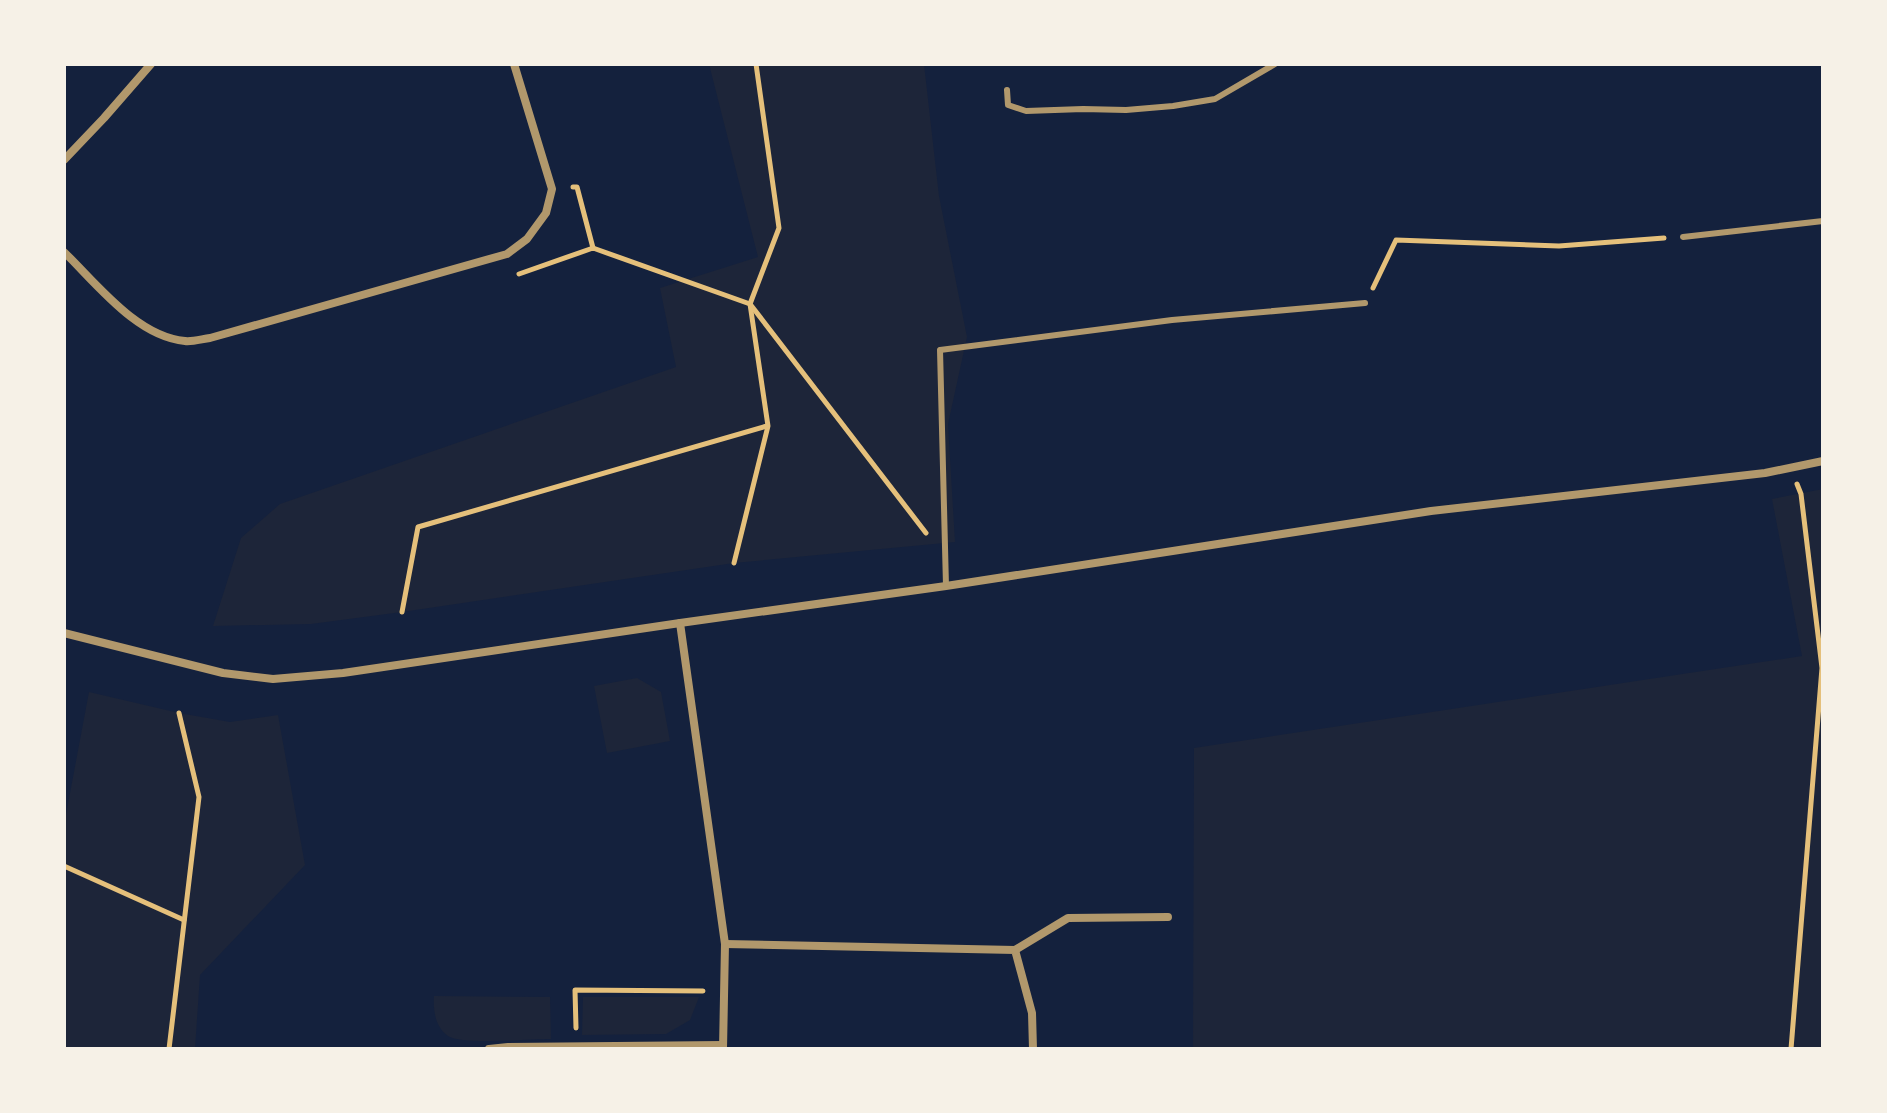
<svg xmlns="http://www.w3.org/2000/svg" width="1887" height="1113" viewBox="0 0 1887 1113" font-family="Inter,sans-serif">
	<rect width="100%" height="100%" fill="#14213d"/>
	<g fill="#1d2539">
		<polygon points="709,64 924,64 939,196 967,337 948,424 955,542 734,563 402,612 311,624 213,626 241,538 280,504 676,367 660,288 758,257"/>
		<polygon points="1823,489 1823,1049 1193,1049 1194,748 1802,656 1772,499"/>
		<polygon points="637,678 661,692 670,741 607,753 594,686"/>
		<polygon points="89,692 179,713 230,722 278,715 305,865 200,975 195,1049 64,1049 64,825"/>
		<path d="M434,996L550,997L551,1039C532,1039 461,1045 448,1036C435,1027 433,1010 434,996Z"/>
		<polygon points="583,997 699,997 690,1020 666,1034 582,1035"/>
	</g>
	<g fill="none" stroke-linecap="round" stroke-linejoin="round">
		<g stroke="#e5c07b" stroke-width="5">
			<polyline points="573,187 577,187 593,248"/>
			<polyline points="519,274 593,248 750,304 926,533"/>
			<polyline points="1373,288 1396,240 1559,246 1664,238"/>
			<polyline points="734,563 768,426 750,304 779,228 756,64"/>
			<polyline points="402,612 418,527 767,426"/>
			<polyline points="64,866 184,920"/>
			<polyline points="576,1028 575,990 703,991"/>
			<polyline points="169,1049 199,797 179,713"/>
			<polyline points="1791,1049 1822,668 1801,494 1797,484"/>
		</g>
		<g stroke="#b1986c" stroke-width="6">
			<polyline points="1007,90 1008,105 1026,111 1083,109 1126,110 1173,106 1215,99 1275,64"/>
			<polyline points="1683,237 1823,221"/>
			<polyline points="946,586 940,350 1172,320 1365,303"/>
		</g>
		<g stroke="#b1986c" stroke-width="8">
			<polyline points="64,160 104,118 151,64"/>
			<path d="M64,252C96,283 137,337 185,341C192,342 202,339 210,338L507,254L527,239L546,213L552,189L514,64"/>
			<polyline points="680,623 725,944 723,1049"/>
			<polyline points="64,633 223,673 273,679 343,673 680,623 946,586 1431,511 1765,473 1823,461"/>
			<polyline points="725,944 1015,950 1032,1013 1033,1049"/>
			<polyline points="1015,950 1068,918 1168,917"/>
			<polyline points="489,1049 508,1047 723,1045"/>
		</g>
	</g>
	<rect width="1887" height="1113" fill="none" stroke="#f6f1e7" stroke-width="132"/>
</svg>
